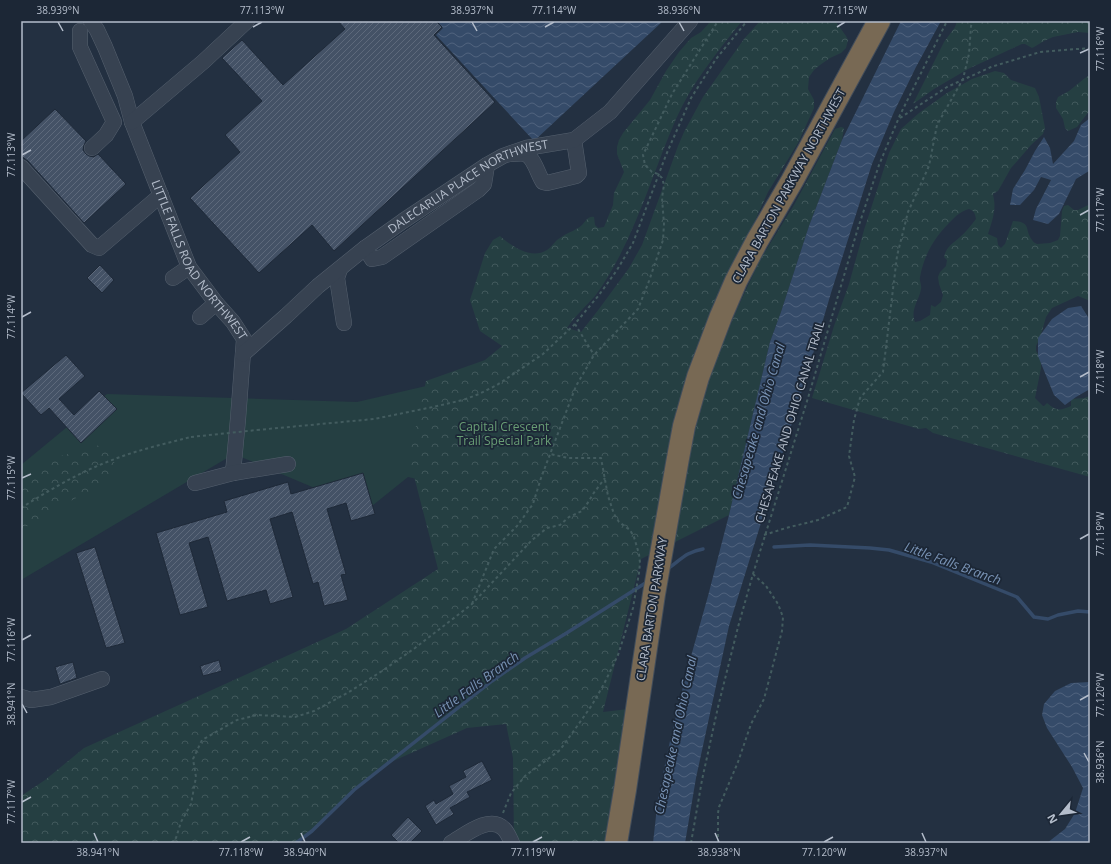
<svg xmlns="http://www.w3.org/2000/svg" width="1111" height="864" viewBox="0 0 1111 864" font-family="'Open Sans',sans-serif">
	<defs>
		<pattern id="forest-crowns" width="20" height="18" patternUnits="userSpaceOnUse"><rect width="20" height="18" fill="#253f42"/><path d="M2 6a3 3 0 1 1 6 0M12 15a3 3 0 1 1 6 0" fill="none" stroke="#42595c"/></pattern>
		<pattern id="water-waves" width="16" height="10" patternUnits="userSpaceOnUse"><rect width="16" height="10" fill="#354b69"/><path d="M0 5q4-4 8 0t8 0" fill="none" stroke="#50637d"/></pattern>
		<pattern id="building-hatch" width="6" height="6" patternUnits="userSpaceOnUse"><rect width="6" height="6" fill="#445266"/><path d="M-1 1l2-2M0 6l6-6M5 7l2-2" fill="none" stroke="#5d697b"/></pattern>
	</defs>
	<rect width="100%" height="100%" fill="#233041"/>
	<polygon fill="#253f42" points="482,373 542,509 408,477 367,510 234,454 21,580 21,465 107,394 357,402"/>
	<g fill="url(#forest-crowns)" fill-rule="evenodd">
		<path d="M711,21H742C717,52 692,83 676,119C656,165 642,213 619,257C612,270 604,284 595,296C586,306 574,317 567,328L581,332L599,309L629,268L642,245L678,146L684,132L703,97L744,39L760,21H836V22L846,36L848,40L846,48L841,53L830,58L820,65L814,70L809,77L808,89L814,100V108L798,143L768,192L748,236L722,286L691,363L713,369L715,363L737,309L760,260L794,205L835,129L841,127L844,128L842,140L809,226L781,312L770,342L729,515L641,559L603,712L637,708L616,843H514L513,758L506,724L467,728L380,767L299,843H21V796L45,780L84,748L346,629L438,569L409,457L426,381L485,360L502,346L480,331L470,300L485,253L493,240L500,236C511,246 531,260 547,250C550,248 553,244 556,241C558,239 561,237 563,236C569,232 577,230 582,225C586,221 588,216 594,217L595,225L598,228L604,227L613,205L614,193L624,172L617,154V147L619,140L623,133L650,100L666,71L679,52L691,38L701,32Z"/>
		<polygon points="957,21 1090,21 1090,33 1078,32 1053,37 1044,41 1034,47 1032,48 1025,44 1022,44 968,69 934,89 913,104 944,42 955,27"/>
		<path d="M995,71L1004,73L1011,80L1035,88L1039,97L1045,128L1043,134L1031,145L1019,159L1011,168L998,191L993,194C993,196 994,198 994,200C996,212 991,224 988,234L997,238L998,245L1001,248L1005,244L1013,221C1032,222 1024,229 1032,240C1033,242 1035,243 1037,244L1050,243L1058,240L1060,236L1062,211L1064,206L1068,205L1074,210H1078L1090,204V302L1088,300L1078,296L1052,308L1046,317L1040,338L1036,346V351L1041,359V368L1035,398L1043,406H1044L1047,403C1057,411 1059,411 1071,406V399L1084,398L1090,396V477L933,433L926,428L919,429L812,398L834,326L849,284L864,230L889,153L901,129L919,113L947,93L972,79ZM969,209C974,211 975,213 976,219C971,225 966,232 960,237C953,244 947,245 944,257L947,260L946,266L940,272L938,277L939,284L943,295L941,302L935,307L931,305L930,315L920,321L915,322C910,309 919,301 921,289C922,285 919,281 920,277C924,254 936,235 953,219C958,214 962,211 969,209Z"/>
		<polygon points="1090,75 1090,110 1077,127 1068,131 1065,128 1063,119 1056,108 1056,102 1058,97 1069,91 1085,78"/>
		<polygon points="107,443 119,475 54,510 21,530 21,478 57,457"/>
	</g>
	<g fill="url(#water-waves)">
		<polygon points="437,21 663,21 534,141 436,35 443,28"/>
		<polygon points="901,21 941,21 916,67 894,112 872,164 831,293 805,381 729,626 696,778 685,843 653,843 658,798 670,741 686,674 708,596 729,515 770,342 781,312 809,226 842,140"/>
		<polygon points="1090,118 1090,185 1089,171 1076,179 1059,214 1048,224 1033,220 1036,209 1051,180 1041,177 1034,190 1020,205 1010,205 1013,189 1025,170 1035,151 1044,137 1050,148 1053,164 1074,141 1081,125"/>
		<polygon points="1081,306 1090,320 1090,389 1076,397 1065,405 1054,395 1038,356 1038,338 1052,319 1068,308"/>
		<polygon points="1090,682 1090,843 1047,843 1065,829 1075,813 1083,788 1072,767 1047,728 1042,715 1044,704 1055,691 1071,683"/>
	</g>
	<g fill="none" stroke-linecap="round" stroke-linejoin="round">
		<g stroke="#354b69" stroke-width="3.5">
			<polyline points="774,547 810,545 870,548 889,550 931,562 1017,597 1034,617 1048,619 1058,615 1078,611 1090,612"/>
			<path d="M666,570C680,561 685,552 703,549"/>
			<polyline points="296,843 312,831 354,790 492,681 525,658 565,634 647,582"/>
		</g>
	</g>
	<g fill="url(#building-hatch)" stroke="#1e2938">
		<polygon points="338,21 436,21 442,27 434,35 495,102 334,251 312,225 259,273 190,198 240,152 225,135 262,101 222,58 242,40 283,85 345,29"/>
		<polygon points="55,109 86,141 84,145 83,150 86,154 89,156 94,157 98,154 126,184 84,223 28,161 21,156 21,141"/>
		<polygon points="100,265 114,280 102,293 87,278"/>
		<polygon points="66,355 85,376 59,399 74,415 99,391 117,409 81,443 49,408 41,415 21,393"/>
		<polygon points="363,473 375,514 351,521 346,503 327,509 346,574 341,575 348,600 324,606 318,582 313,584 292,512 270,519 293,597 270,604 266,590 227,601 208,537 189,543 208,607 180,615 156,533 227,512 224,501 288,482 291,494"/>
		<polygon points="95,547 125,643 106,648 76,553"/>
		<polygon points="219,660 222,671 203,676 200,666"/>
		<polygon points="73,662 77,678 60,684 55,667"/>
		<polygon points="482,761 492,780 467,792 470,797 450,808 454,814 436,825 425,806 434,800 436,804 453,794 449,786 466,777 463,771"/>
		<polygon points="408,817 422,831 410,843 399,843 391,835"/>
	</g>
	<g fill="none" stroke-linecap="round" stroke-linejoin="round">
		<g stroke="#55606e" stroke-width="16">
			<g id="minor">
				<path id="s1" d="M91,21L97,30L105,47L125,96L132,122L189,267L216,303L233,322L244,339L238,419L233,473"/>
				<polyline points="80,31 80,47 114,122 106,135 92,148"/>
				<polyline points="132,122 203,62 247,21"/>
				<path d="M511,154C516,154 521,153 525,154C534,157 538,175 543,182L547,183L576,176L579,173L574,140"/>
				<polyline points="21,167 92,245 99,248 161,195"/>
				<polyline points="365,248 372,259 382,257 478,190 484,184 487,165"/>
				<polyline points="340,269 337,278 344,323"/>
				<polyline points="173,278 189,267"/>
				<polyline points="200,317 216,303"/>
				<path id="s2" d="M243,354L286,316L318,286L365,248L403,221L487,165L503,156L526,148L574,140L610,112L690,21"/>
				<polyline points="195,483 233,473 288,464"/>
				<polyline points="21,697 31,700 51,697 102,679"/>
				<path d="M451,843C465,835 490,814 504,829C508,833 510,839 512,843"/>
			</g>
		</g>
		<g stroke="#424d5b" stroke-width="24">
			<polyline id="highway" points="616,843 625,790 654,594 678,458 684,426 698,377 721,316 736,281 757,241 792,181 879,21"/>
		</g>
		<g stroke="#435c5f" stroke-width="2" stroke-dasharray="3 3" stroke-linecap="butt">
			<polyline points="900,118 947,87 991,67 1040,52 1090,48"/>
			<polyline points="575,324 594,355"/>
			<polyline points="257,430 374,419 433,407 463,400 479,394 497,385 543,354 574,325 599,295 617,270 633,243 666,155 691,98 716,59 747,21"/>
			<path d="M21,508C48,491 76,474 107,462C134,451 163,444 191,437"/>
			<polyline points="764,535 786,528 818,520 847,507 855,477 849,456 854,420 860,398 883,372 897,256 908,212 929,166 937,125 963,79 969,54 971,26 973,21"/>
			<polyline points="472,604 494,549 517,526 533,504 541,478 576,386 594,355 638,309 649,281 663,240 664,224 662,198 664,185 662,178 658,174 652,172 645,165 643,155 672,94 718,21"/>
			<polyline points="503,813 511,793 525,776 560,750 578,725 592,705 604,684 618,655 633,608 639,573 640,563 639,554 634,537 630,530 619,522 614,514 608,496 601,458 568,458 550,454"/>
			<polyline points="171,843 176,838 181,822 191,804 196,777 193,759 202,740 237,720 257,715 295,717 314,711 349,692 382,671 415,648 472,604 532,540 547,528 560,525 569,517 582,511 589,501 593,494 605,478"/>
			<polyline points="691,843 702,780 718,707 738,627 753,574 808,398 858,228 879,165 900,115 947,21"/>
			<polyline points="718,843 718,813 719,807 738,762 751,724 764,699 782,631 783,617 778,604 766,586 753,574"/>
		</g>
		<use href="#minor" stroke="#374251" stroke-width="15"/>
		<use href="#highway" stroke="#786954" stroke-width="22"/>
		<polyline stroke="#435c5f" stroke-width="2" stroke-dasharray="3 3" stroke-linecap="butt" points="191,437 257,430"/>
	</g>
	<path fill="none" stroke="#b4bdcb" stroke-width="1.5" d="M58,22L63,31M472,22L477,31M679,22L684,31M253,27L262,22M545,27L554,22M837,27L845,22M1080,53L1089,49M22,155L31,150M1080,215L1089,210M22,317L31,312M1080,377L1089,372M22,478L31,474M1080,539L1089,534M22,640L31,635M1080,700L1089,695M22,704L27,713M1084,753L1089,762M22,802L31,797M94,833L98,842M301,833L305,842M715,833L719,842M922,833L926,842M241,842L250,837M533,842L542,837M824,842L833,837"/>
	<g text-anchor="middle" stroke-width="3.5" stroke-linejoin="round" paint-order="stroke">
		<g font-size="12" fill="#b4bdcb" stroke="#1c2736">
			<text transform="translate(789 186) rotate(-61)" y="4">CLARA BARTON PARKWAY NORTHWEST</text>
			<text dy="4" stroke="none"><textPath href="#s2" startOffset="283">DALECARLIA PLACE NORTHWEST</textPath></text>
			<text dy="4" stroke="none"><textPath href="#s1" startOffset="264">LITTLE FALLS ROAD NORTHWEST</textPath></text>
			<text transform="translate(790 422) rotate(-73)" y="4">CHESAPEAKE AND OHIO CANAL TRAIL</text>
			<text transform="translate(652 609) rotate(-81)" y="4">CLARA BARTON PARKWAY</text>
		</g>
		<g font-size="12" fill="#699e75" stroke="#1c2736">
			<text x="504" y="431">Capital Crescent<tspan x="504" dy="14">Trail Special Park</tspan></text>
		</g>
		<g font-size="13" font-style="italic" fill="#7993b5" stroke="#1c2736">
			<text transform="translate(758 421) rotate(-74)" y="5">Chesapeake and Ohio Canal</text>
			<text transform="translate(953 563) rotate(20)" y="5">Little Falls Branch</text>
			<text transform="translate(476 684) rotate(-36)" y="5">Little Falls Branch</text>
			<text transform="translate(675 735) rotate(-78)" y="5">Chesapeake and Ohio Canal</text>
		</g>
	</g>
	<rect width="1111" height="864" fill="none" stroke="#1c2736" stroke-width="44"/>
	<g transform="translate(1061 814) rotate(241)" stroke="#1c2736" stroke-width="3" paint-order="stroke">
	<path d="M0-3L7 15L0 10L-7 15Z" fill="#b4bdcb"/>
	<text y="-6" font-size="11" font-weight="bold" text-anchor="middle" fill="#b4bdcb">N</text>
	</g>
	<rect x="22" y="22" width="1067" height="820" fill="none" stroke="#b4bdcb" stroke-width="1.5"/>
	<g font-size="10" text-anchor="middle" fill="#b4bdcb">
		<text x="58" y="14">38.939°N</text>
		<text x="262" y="14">77.113°W</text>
		<text x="472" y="14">38.937°N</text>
		<text x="554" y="14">77.114°W</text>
		<text x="679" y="14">38.936°N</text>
		<text x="845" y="14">77.115°W</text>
		<text transform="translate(1100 49) rotate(-90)" y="4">77.116°W</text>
		<text transform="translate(11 155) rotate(-90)" y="4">77.113°W</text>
		<text transform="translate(1100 210) rotate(-90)" y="4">77.117°W</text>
		<text transform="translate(11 317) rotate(-90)" y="4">77.114°W</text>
		<text transform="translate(1100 372) rotate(-90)" y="4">77.118°W</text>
		<text transform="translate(11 478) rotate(-90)" y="4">77.115°W</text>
		<text transform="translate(1100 534) rotate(-90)" y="4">77.119°W</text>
		<text transform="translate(11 640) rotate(-90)" y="4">77.116°W</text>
		<text transform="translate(1100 695) rotate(-90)" y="4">77.120°W</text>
		<text transform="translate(11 704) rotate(-90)" y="4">38.941°N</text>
		<text transform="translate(1100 762) rotate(-90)" y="4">38.936°N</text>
		<text transform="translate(11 802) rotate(-90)" y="4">77.117°W</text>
		<text x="98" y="856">38.941°N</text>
		<text x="241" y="856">77.118°W</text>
		<text x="305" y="856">38.940°N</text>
		<text x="533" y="856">77.119°W</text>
		<text x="719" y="856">38.938°N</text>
		<text x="824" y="856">77.120°W</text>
		<text x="926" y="856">38.937°N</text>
	</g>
</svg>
